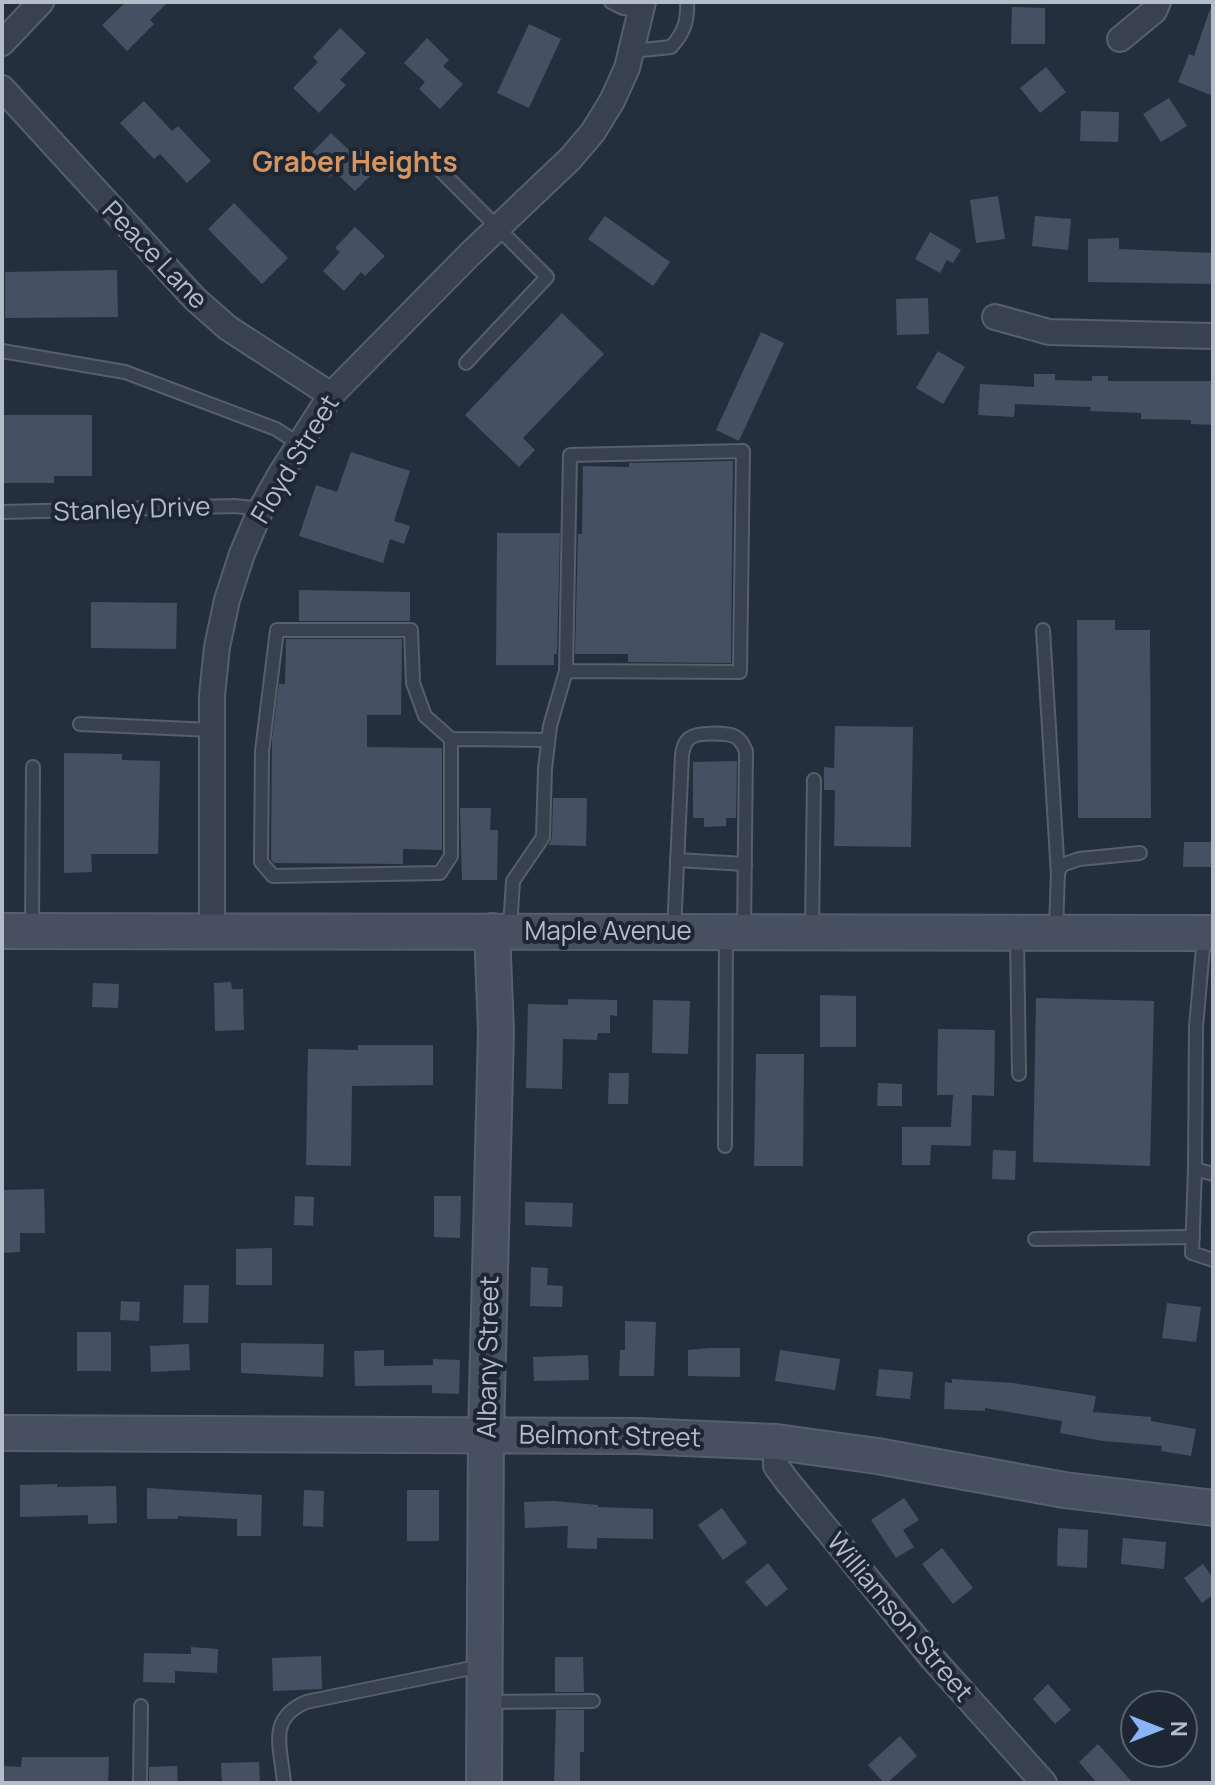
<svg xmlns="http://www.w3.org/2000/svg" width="1215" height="1785" viewBox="0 0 1215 1785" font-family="Manrope,sans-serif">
	<rect width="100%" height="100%" fill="#242f3e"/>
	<g fill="#455162">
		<polygon points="126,2 168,2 150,20 154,24 127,51 102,25"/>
		<polygon points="1012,7 1045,8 1045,44 1011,44"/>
		<polygon points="1210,9 1213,9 1213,96 1178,82 1189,54 1194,56"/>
		<polygon points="529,24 561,39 529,108 497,93"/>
		<polygon points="340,28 366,53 340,80 346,85 319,113 293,88 318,62 313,57"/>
		<polygon points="427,38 449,60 443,66 463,84 440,109 419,89 425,82 404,63"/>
		<polygon points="1046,67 1066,92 1040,113 1020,88"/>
		<polygon points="1169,98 1187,126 1161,142 1143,114"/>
		<polygon points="144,101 172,131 178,126 211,161 187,183 160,154 154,159 120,123"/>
		<polygon points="1081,111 1119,112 1118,142 1080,141"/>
		<polygon points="331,133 352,153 358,147 379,167 355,191 335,172 330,177 308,157"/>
		<polygon points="998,196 1005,239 976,243 970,200"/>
		<polygon points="234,203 288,258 262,284 208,229"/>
		<polygon points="605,216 670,262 653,286 588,239"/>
		<polygon points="1035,216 1071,219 1068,250 1032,246"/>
		<polygon points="355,227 385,256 365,276 361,272 344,291 323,271 340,252 335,248"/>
		<polygon points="930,232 961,250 953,263 947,260 940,273 915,259"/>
		<polygon points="1119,238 1119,249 1213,253 1213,284 1088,282 1088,239"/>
		<polygon points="117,270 118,317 5,318 5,272"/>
		<polygon points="928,298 929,334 897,335 896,299"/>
		<polygon points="562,313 604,354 523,438 535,450 519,467 465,415"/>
		<polygon points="761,332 784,343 739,441 716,430"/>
		<polygon points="938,351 965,367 943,404 916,388"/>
		<polygon points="1034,374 1055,374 1055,380 1092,381 1092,376 1108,376 1108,381 1213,381 1213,425 1191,424 1191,420 1141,419 1141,413 1090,411 1091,407 1015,404 1014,417 978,415 980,384 1034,387"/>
		<polygon points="2,415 92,415 92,476 54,476 54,483 2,483"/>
		<polygon points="351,452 410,471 394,521 410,526 404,544 390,539 383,563 299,536 316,485 337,492"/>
		<polygon points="733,461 731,663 628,662 628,654 575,654 578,534 582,534 583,466 629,467 629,463"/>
		<polygon points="497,533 560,533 557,654 554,654 554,665 496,665"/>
		<polygon points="299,590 410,592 410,621 299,621"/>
		<polygon points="91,602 177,603 176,649 91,648"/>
		<polygon points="1077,620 1115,620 1115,630 1150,630 1151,818 1078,818"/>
		<polygon points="286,639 402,639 401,715 367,715 367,747 442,748 442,850 403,849 403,864 274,863 271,860 272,739 279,684 285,684"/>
		<polygon points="835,726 913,727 911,847 834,846 835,790 824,790 824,767 834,768"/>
		<polygon points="64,753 122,754 122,760 160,761 158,854 91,854 92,872 64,873"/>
		<polygon points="737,761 736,818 726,818 726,826 704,827 704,818 693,818 693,762"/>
		<polygon points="553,798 587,798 586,846 549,845 552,837"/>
		<polygon points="460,808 491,808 490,830 498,830 497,880 462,880"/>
		<polygon points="1184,842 1213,842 1213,867 1183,867"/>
		<polygon points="231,982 232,989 243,989 244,1030 215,1031 214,983"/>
		<polygon points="93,983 119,984 118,1008 92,1007"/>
		<polygon points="820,995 856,996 856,1047 820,1047"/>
		<polygon points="1036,998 1154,1001 1150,1166 1033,1162"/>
		<polygon points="568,999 617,1000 617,1016 610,1015 610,1033 598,1033 597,1040 563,1039 562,1089 526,1088 528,1004 568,1005"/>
		<polygon points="653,1000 690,1001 688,1054 652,1053"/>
		<polygon points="938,1029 995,1030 994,1096 972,1095 971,1146 931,1145 930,1165 902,1165 902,1127 951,1127 953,1095 937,1095"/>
		<polygon points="358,1045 433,1045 433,1085 352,1086 351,1166 306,1165 308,1049 358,1050"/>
		<polygon points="756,1054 804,1054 803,1166 754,1166"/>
		<polygon points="609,1073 629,1073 628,1104 608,1104"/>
		<polygon points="878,1083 902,1084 902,1106 877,1106"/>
		<polygon points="993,1150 1016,1151 1015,1180 992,1179"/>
		<polygon points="44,1189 45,1233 20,1233 20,1252 2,1253 2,1190"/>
		<polygon points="295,1196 314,1197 313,1226 294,1225"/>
		<polygon points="434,1196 461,1196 460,1238 434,1237"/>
		<polygon points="525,1202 573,1203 572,1227 525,1225"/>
		<polygon points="272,1248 272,1285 236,1285 236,1249"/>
		<polygon points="531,1267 548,1268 547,1285 563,1286 562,1307 530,1306"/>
		<polygon points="184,1285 209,1285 208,1323 183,1323"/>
		<polygon points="121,1301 140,1302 139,1321 120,1320"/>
		<polygon points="1167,1303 1201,1307 1196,1342 1162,1338"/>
		<polygon points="625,1321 656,1322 654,1376 619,1376 620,1350 625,1350"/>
		<rect x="77" y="1332" width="34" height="39"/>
		<polygon points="241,1343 324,1344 323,1377 241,1373"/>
		<polygon points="189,1344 190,1370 151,1372 150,1346"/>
		<polygon points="710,1348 740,1348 740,1377 688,1376 688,1350"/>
		<polygon points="384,1350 384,1366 433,1365 433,1359 460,1360 459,1394 432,1393 432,1385 355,1386 354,1351"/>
		<polygon points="780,1350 840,1359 835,1390 775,1381"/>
		<polygon points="588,1355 589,1380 534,1381 533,1357"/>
		<polygon points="879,1369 913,1372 910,1399 876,1396"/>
		<polygon points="952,1379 1013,1383 1096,1396 1093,1412 1151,1417 1151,1421 1196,1429 1191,1456 1161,1451 1162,1446 1103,1441 1060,1433 1062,1421 985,1408 985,1411 944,1409 945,1382 952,1383"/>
		<polygon points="57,1484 57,1487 116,1486 117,1523 88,1524 88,1515 20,1517 20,1485"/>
		<polygon points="147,1488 262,1495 261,1536 237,1536 237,1519 178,1516 178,1519 147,1519"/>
		<polygon points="304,1490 324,1491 323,1527 303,1526"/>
		<rect x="407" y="1490" width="32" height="51"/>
		<polygon points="904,1498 919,1520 903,1530 914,1547 896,1558 871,1520"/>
		<polygon points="554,1501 598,1505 598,1507 653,1509 653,1539 597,1538 597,1549 567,1548 568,1526 525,1528 524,1502"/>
		<polygon points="722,1508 747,1543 723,1560 698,1525"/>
		<polygon points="1058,1528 1088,1530 1087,1568 1057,1566"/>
		<polygon points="1123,1538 1166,1542 1164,1569 1121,1564"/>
		<polygon points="942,1548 973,1588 953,1604 922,1564"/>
		<polygon points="768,1563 788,1589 766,1607 745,1582"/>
		<polygon points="1203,1564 1213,1578 1213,1595 1202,1603 1184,1578"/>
		<polygon points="191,1647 218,1649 217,1673 175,1671 175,1683 143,1682 144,1653 191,1654"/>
		<polygon points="321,1656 322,1689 273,1691 272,1658"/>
		<polygon points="555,1657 583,1657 584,1692 555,1692"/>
		<polygon points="1048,1684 1071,1710 1055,1724 1033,1699"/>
		<polygon points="556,1710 584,1710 584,1752 580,1752 580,1783 554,1783"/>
		<polygon points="900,1736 917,1756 887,1783 884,1783 868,1765"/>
		<polygon points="1098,1744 1133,1783 1097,1783 1079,1762"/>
		<polygon points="22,1757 109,1757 108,1783 2,1783 2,1766 21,1767"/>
		<polygon points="259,1762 260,1783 222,1783 221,1763"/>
		<polygon points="177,1766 178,1783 149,1783 149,1767"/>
	</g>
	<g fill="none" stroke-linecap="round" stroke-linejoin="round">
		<g stroke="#565f6c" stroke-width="16">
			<g id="lane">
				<polyline points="611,2 623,8 642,9"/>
				<path d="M632,51L671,47C684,33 688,21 687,2"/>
				<polyline points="434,164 547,277 466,363"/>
				<polyline points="2,351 125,372 276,429 299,444"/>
				<polyline points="2,512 235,506 261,509"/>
				<polyline points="1043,630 1058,875"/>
				<polyline points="80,724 212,730"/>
				<polyline points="451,739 451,856 440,873 273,876 261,862 262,751 277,630 411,630 413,683 425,716 451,739 548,740"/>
				<polyline points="677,860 745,864"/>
				<polyline points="32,928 33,767"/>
				<polyline points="510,928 513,881 543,837 545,769 550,726 566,671 570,455 743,451 740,672 566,671"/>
				<polyline points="812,928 814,780"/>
				<polyline points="1056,929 1058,872 1062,865 1079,859 1140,853"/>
				<path d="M674,931L682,755C683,749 684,742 690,738C697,732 725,733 734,736C741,739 743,745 746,751L744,931"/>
				<polyline points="1017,935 1019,1074"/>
				<polyline points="1204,936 1196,1027 1195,1169 1213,1174"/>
				<polyline points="725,1146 726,934"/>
				<polyline points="1195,1169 1192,1253 1213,1260"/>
				<polyline points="1035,1239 1193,1237"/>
				<polyline points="486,1702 593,1701"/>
				<polyline points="140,1783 141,1706"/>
				<path d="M284,1783C281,1747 267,1719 306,1702L481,1666"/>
			</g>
		</g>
		<g stroke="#565f6c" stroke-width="28">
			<g id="street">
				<polyline points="1120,39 1154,11 1158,2"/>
				<polyline points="2,43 41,2"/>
				<polyline points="2,88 195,299 228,328 331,395"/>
				<polyline points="995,317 1049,332 1213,336"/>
				<polyline points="212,931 212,695 217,647 227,600 242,554 261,509 280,475 331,395 469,255 570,159 593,132 612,101 627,68 643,2"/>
				<polyline points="776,1442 776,1466 787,1481 933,1659 1044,1783"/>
			</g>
		</g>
		<g stroke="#565f6c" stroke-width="38">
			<g id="secondary">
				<polyline points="2,931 1213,933"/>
				<polyline points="2,1433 637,1436 776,1442 877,1456 1064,1490 1213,1508"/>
				<polyline points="484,1783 486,1434 496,1031 492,931"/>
			</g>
		</g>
		<use href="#lane" stroke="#38414e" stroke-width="12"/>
		<use href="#street" stroke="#38414e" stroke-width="24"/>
		<use href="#secondary" stroke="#465061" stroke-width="34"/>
	</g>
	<g text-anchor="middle" stroke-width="8" stroke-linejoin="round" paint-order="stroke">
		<g font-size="26" fill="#b4bcc9" stroke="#1d2633">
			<text transform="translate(155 255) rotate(46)" y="9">Peace Lane</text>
			<text transform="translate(295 459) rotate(-59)" y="9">Floyd Street</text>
			<text transform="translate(132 509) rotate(-2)" y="9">Stanley Drive</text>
			<text x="608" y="940">Maple Avenue</text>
			<text transform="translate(488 1357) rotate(-89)" y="9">Albany Street</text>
			<text transform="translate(610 1436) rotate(1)" y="9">Belmont Street</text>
			<text transform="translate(900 1617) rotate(50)" y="9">Williamson Street</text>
		</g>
		<g font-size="28" font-weight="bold" fill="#d59563" stroke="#1d2633">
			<text x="355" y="172">Graber Heights</text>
		</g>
	</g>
	<rect width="1215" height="1785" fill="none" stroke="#b4bcc9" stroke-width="8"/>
	<g transform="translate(1159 1729) rotate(90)"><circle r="38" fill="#1d2633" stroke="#59626f" stroke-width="2"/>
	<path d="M0-6L14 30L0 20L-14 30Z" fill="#8ab4f8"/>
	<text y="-12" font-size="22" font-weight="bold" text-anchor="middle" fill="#b4bcc9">N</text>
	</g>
</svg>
